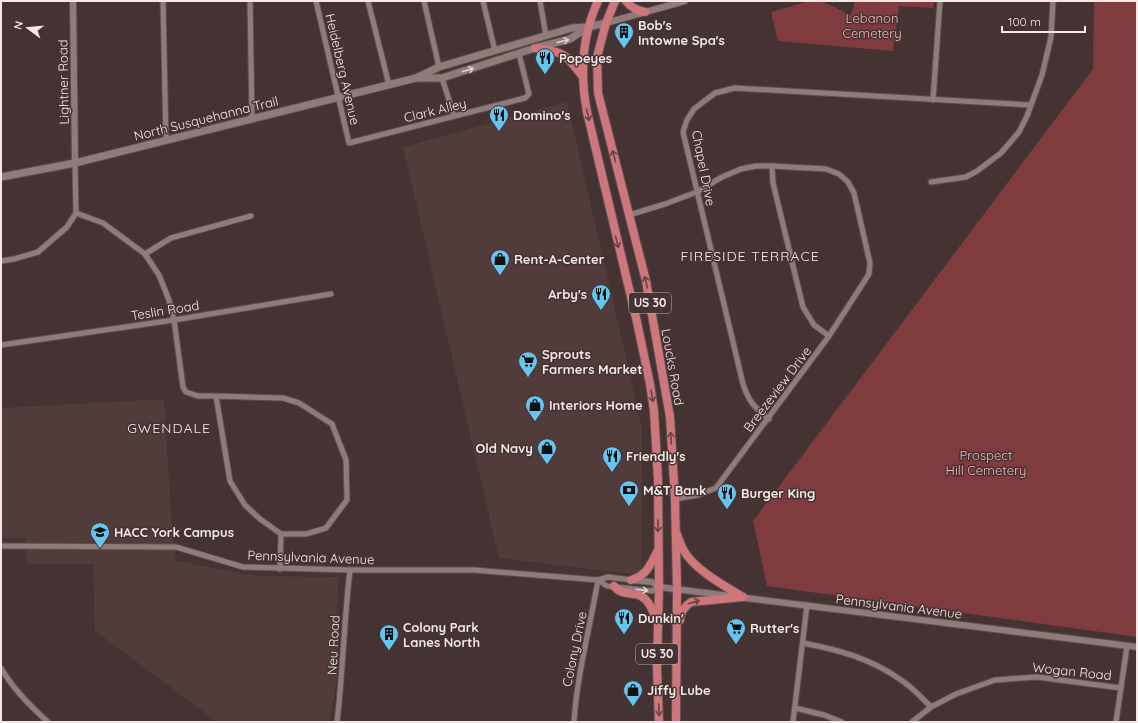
<svg xmlns="http://www.w3.org/2000/svg" width="1138" height="723" viewBox="0 0 1138 723" font-family="Quicksand,sans-serif">
	<rect width="100%" height="100%" fill="#443332"/>
	<g fill="#523b3b">
		<polygon points="567,102 642,427 641,575 499,558 403,147"/>
		<polygon points="164,399 172,529 176,561 257,576 338,577 337,677 330,722 217,722 95,631 93,564 27,564 25,538 1,538 1,408"/>
	</g>
	<g fill="#7f3b3e">
		<polygon points="810,1 822,1 851,15 855,1 934,1 933,8 899,6 893,51 778,41 771,12"/>
		<polygon points="1094,1 1137,1 1137,637 767,586 753,521 1093,69"/>
	</g>
	<g fill="none" stroke-linecap="round" stroke-linejoin="round">
		<g stroke="#5e4f4f" stroke-width="7">
			<g id="minor">
				<polyline points="163,1 166,141"/>
				<polyline points="250,1 252,119"/>
				<polyline points="316,1 349,143 525,98 529,94 519,54"/>
				<polyline points="368,1 389,85"/>
				<polyline points="424,1 439,67"/>
				<polyline points="483,1 495,51"/>
				<polyline points="540,1 546,36"/>
				<polyline points="442,78 454,116"/>
				<polyline points="933,100 940,1"/>
				<polyline points="772,166 773,183 803,307 814,325 829,336"/>
				<polyline points="931,182 966,177 977,171 1001,153 1019,132 1027,116 1042,75 1051,37 1053,1"/>
				<polyline points="76,213 103,223 145,254 159,275 169,300 174,320 183,387 186,392 198,396 216,396 283,398 299,403 332,424 346,460 347,500 326,528 306,534 281,534 260,519 245,505 230,481 216,396"/>
				<polyline points="629,215 665,204 697,192 722,177 741,169 756,166 772,166 826,169 839,174 848,182 854,193 870,263 869,274 829,336 716,488 698,495 675,499"/>
				<polyline points="145,254 171,238 251,216"/>
				<polyline points="1,261 14,259 38,252 67,227 76,213 75,163"/>
				<polyline points="1,345 174,320 331,294"/>
				<path d="M769,419C754,407 749,402 743,384L683,132L687,120L694,109L715,93L735,88L1031,105"/>
				<polyline points="1,546 176,547 243,567 350,570 474,570 598,580 608,577 631,580"/>
				<polyline points="280,569 281,534"/>
				<polyline points="598,580 607,586 652,591 659,587"/>
				<path d="M803,643C839,650 870,658 901,680C912,687 921,697 931,707"/>
				<path d="M1,668C13,689 30,706 48,722"/>
				<polyline points="795,708 824,715 842,722"/>
				<path d="M337,722C343,671 344,620 350,570"/>
				<path d="M574,722C577,674 590,628 598,580"/>
				<polyline points="793,722 807,605"/>
				<polyline points="912,722 931,707 956,694 995,680 1037,677 1121,688"/>
				<polyline points="1116,722 1127,646"/>
			</g>
		</g>
		<g stroke="#5e4f4f" stroke-width="8">
			<g id="tertiary">
				<polyline points="73,1 75,163"/>
				<polyline points="606,23 685,1"/>
				<polyline points="632,580 652,582 659,587 1137,647"/>
			</g>
		</g>
		<g stroke="#5e4f4f" stroke-width="9">
			<g id="secondary">
				<polyline points="418,78 442,78 535,48 570,39 587,28"/>
				<polyline points="1,177 75,163 416,78 439,67 531,40 572,28 588,27 606,23"/>
			</g>
		</g>
		<g stroke="#5e4f4f" stroke-width="10">
			<g id="trunk">
				<path d="M598,1C582,36 580,75 587,112L637,322L650,384L654,411L658,479L659,587L657,668L659,722"/>
				<polyline points="615,1 606,23 597,57 598,93 646,281 670,417 675,499 677,589 676,722"/>
				<path d="M626,1C631,8 637,10 645,12"/>
				<path d="M535,48C564,52 565,53 583,77"/>
				<path d="M677,534C679,540 681,546 684,551C695,570 725,586 743,597"/>
				<path d="M631,580C646,576 650,566 657,552"/>
				<path d="M614,586C623,597 631,591 641,596C650,601 653,612 656,620"/>
				<path d="M680,620C680,613 685,606 691,602L743,597"/>
			</g>
		</g>
		<use href="#minor" stroke="#907b7b" stroke-width="5"/>
		<use href="#tertiary" stroke="#907b7b" stroke-width="6"/>
		<use href="#secondary" stroke="#907b7b" stroke-width="7"/>
		<use href="#trunk" stroke="#ce777a" stroke-width="8"/>
	</g>
	<defs><path id="oneway-shaft" d="M-6 0H5M1.5-3L5.5 0L1.5 3" fill="none" stroke-width="1.6" stroke-linecap="round" stroke-linejoin="round"/></defs>
	<g stroke="#dfd1d1">
		<use href="#oneway-shaft" transform="translate(563 41) rotate(-14)"/>
		<use href="#oneway-shaft" transform="translate(468 70) rotate(-17)"/>
		<use href="#oneway-shaft" transform="translate(642 590) rotate(7)"/>
	</g>
	<g stroke="#644">
		<use href="#oneway-shaft" transform="translate(588 115) rotate(77)"/>
		<use href="#oneway-shaft" transform="translate(614 156) rotate(-104)"/>
		<use href="#oneway-shaft" transform="translate(617 242) rotate(76)"/>
		<use href="#oneway-shaft" transform="translate(646 282) rotate(-102)"/>
		<use href="#oneway-shaft" transform="translate(652 396) rotate(81)"/>
		<use href="#oneway-shaft" transform="translate(671 438) rotate(-93)"/>
		<use href="#oneway-shaft" transform="translate(658 526) rotate(90)"/>
		<use href="#oneway-shaft" transform="translate(694 602) rotate(-16)"/>
		<use href="#oneway-shaft" transform="translate(659 710) rotate(88)"/>
	</g>
	<defs>
		<g id="building-pin" transform="scale(1)"><path d="M0 17L-7.5 6A9.5 9.5 0 1 1 7.5 6Z" fill="#65c5ee" stroke="#443332"/><path d="M-4-6H4V6H1V3H-1V6H-4ZM-2.5-4.3h1.7v1.8h-1.7ZM.8-4.3h1.7v1.8H.8ZM-2.5-1h1.7V.8h-1.7ZM.8-1h1.7V.8H.8Z" fill="#111"/></g>
		<g id="restaurant-pin" transform="scale(1)"><path d="M0 17L-7.5 6A9.5 9.5 0 1 1 7.5 6Z" fill="#65c5ee" stroke="#443332"/><path d="M-5-6h1v4h1v-4h1v4h1v-4h1v5L-1.5 .5V6h-2V.5L-5-1ZM5-6V6H3V1.5H1.5Q1.5-4 5-6Z" fill="#111"/></g>
		<g id="shop-pin" transform="scale(1)"><path d="M0 17L-7.5 6A9.5 9.5 0 1 1 7.5 6Z" fill="#65c5ee" stroke="#443332"/><path d="M-5-2.5h2.3a2.7 3.5 0 0 1 5.4 0H5L5.5 6h-11ZM-1.5-2.5h3a1.5 2.3 0 0 0-3 0Z" fill="#111"/></g>
		<g id="supermarket-pin" transform="scale(1)"><path d="M0 17L-7.5 6A9.5 9.5 0 1 1 7.5 6Z" fill="#65c5ee" stroke="#443332"/><path d="M-6-5.5h2.5l.6 2H6L4.5 2H-2.5L-4.4-4H-6ZM-1.5 3.2a1.3 1.3 0 1 0 .1 0ZM3 3.2a1.3 1.3 0 1 0 .1 0Z" fill="#111"/></g>
		<g id="bank-pin" transform="scale(1)"><path d="M0 17L-7.5 6A9.5 9.5 0 1 1 7.5 6Z" fill="#65c5ee" stroke="#443332"/><path d="M-6-4H6V4H-6ZM0-2.3a2.3 2.3 0 1 0 0 4.6a2.3 2.3 0 1 0 0-4.6Z" fill="#111"/></g>
		<g id="university-pin" transform="scale(1)"><path d="M0 17L-7.5 6A9.5 9.5 0 1 1 7.5 6Z" fill="#65c5ee" stroke="#443332"/><path d="M0-5L7-2L0 1L-7-2ZM-4 1L0 2.5L4 1V4Q0 6-4 4Z" fill="#111"/></g>
	</defs>
	<g fill-rule="evenodd">
		<use href="#building-pin" x="624" y="32"/>
		<use href="#restaurant-pin" x="545" y="58"/>
		<use href="#restaurant-pin" x="499" y="115"/>
		<use href="#shop-pin" x="500" y="259"/>
		<use href="#restaurant-pin" x="601" y="294"/>
		<use href="#supermarket-pin" x="528" y="361"/>
		<use href="#shop-pin" x="535" y="405"/>
		<use href="#shop-pin" x="547" y="448"/>
		<use href="#restaurant-pin" x="612" y="456"/>
		<use href="#bank-pin" x="629" y="490"/>
		<use href="#restaurant-pin" x="727" y="493"/>
		<use href="#university-pin" x="100" y="532"/>
		<use href="#restaurant-pin" x="624" y="618"/>
		<use href="#supermarket-pin" x="736" y="628"/>
		<use href="#building-pin" x="389" y="634"/>
		<use href="#shop-pin" x="633" y="690"/>
	</g>
	<g text-anchor="middle" stroke-width="3" stroke-linejoin="round" paint-order="stroke">
		<g fill="#443332" stroke="#beb1b1" stroke-width="1">
			<rect x="629" y="293" width="42" height="20" rx="3"/>
			<rect x="636" y="644" width="42" height="20" rx="3"/>
		</g>
		<g font-size="12" font-weight="bold" fill="#f3e7e7">
			<text x="650" y="307">US 30</text>
			<text x="657" y="658">US 30</text>
		</g>
		<g font-size="13" fill="#f7b6b6" stroke="#443332">
			<text x="872" y="23">Lebanon<tspan x="872" dy="15">Cemetery</tspan></text>
			<text x="986" y="460">Prospect<tspan x="986" dy="15">Hill Cemetery</tspan></text>
		</g>
		<g font-size="13" font-weight="bold" fill="#f3e7e7" stroke="#443332" text-anchor="start">
			<text x="638" y="30">Bob's<tspan x="638" dy="15">Intowne Spa's</tspan></text>
			<text x="559" y="63">Popeyes</text>
			<text x="513" y="120">Domino's</text>
			<text x="514" y="264">Rent-A-Center</text>
			<text x="587" y="299" text-anchor="end">Arby's</text>
			<text x="542" y="359">Sprouts<tspan x="542" dy="15">Farmers Market</tspan></text>
			<text x="549" y="410">Interiors Home</text>
			<text x="533" y="453" text-anchor="end">Old Navy</text>
			<text x="626" y="461">Friendly's</text>
			<text x="643" y="495">M&amp;T Bank</text>
			<text x="741" y="498">Burger King</text>
			<text x="114" y="537">HACC York Campus</text>
			<text x="638" y="623">Dunkin'</text>
			<text x="403" y="632">Colony Park<tspan x="403" dy="15">Lanes North</tspan></text>
			<text x="750" y="633">Rutter's</text>
			<text x="647" y="695">Jiffy Lube</text>
		</g>
		<g font-size="13" fill="#f3e7e7" stroke="#443332">
			<text transform="translate(343 69) rotate(77)" y="5">Heidelberg Avenue</text>
			<text transform="translate(63 82) rotate(-91)" y="5">Lightner Road</text>
			<text transform="translate(435 110) rotate(-14)" y="5">Clark Alley</text>
			<text transform="translate(206 118) rotate(-14)" y="5">North Susquehanna Trail</text>
			<text transform="translate(704 168) rotate(79)" y="5">Chapel Drive</text>
			<text transform="translate(165 310) rotate(-9)" y="5">Teslin Road</text>
			<text transform="translate(673 367) rotate(80)" y="5">Loucks Road</text>
			<text transform="translate(777 389) rotate(-53)" y="5">Breezeview Drive</text>
			<text transform="translate(311 557) rotate(2)" y="5">Pennsylvania Avenue</text>
			<text transform="translate(899 606) rotate(7)" y="5">Pennsylvania Avenue</text>
			<text transform="translate(333 645) rotate(-87)" y="5">Neu Road</text>
			<text transform="translate(574 649) rotate(-78)" y="5">Colony Drive</text>
			<text transform="translate(1072 671) rotate(6)" y="5">Wogan Road</text>
		</g>
		<g font-size="14" letter-spacing="1" fill="#f3e7e7" stroke="#443332">
			<text x="750" y="261">FIRESIDE TERRACE</text>
			<text x="169" y="433">GWENDALE</text>
		</g>
	</g>
	<rect width="1138" height="723" fill="none" stroke="#f3e7e7" stroke-width="4"/>
	<g transform="translate(28 28) rotate(286)" stroke="#443332" stroke-width="3" paint-order="stroke">
	<path d="M0-3L7 15L0 10L-7 15Z" fill="#f3e7e7"/>
	<text y="-6" font-size="11" font-weight="bold" text-anchor="middle" fill="#f3e7e7">N</text>
	</g>
	<path d="M1002 26v6h83v-6" fill="none" stroke="#f3e7e7" stroke-width="2"/>
	<text x="1008" y="26" font-size="12" fill="#f3e7e7" stroke="#443332" stroke-width="3" paint-order="stroke">100 m</text>
</svg>
